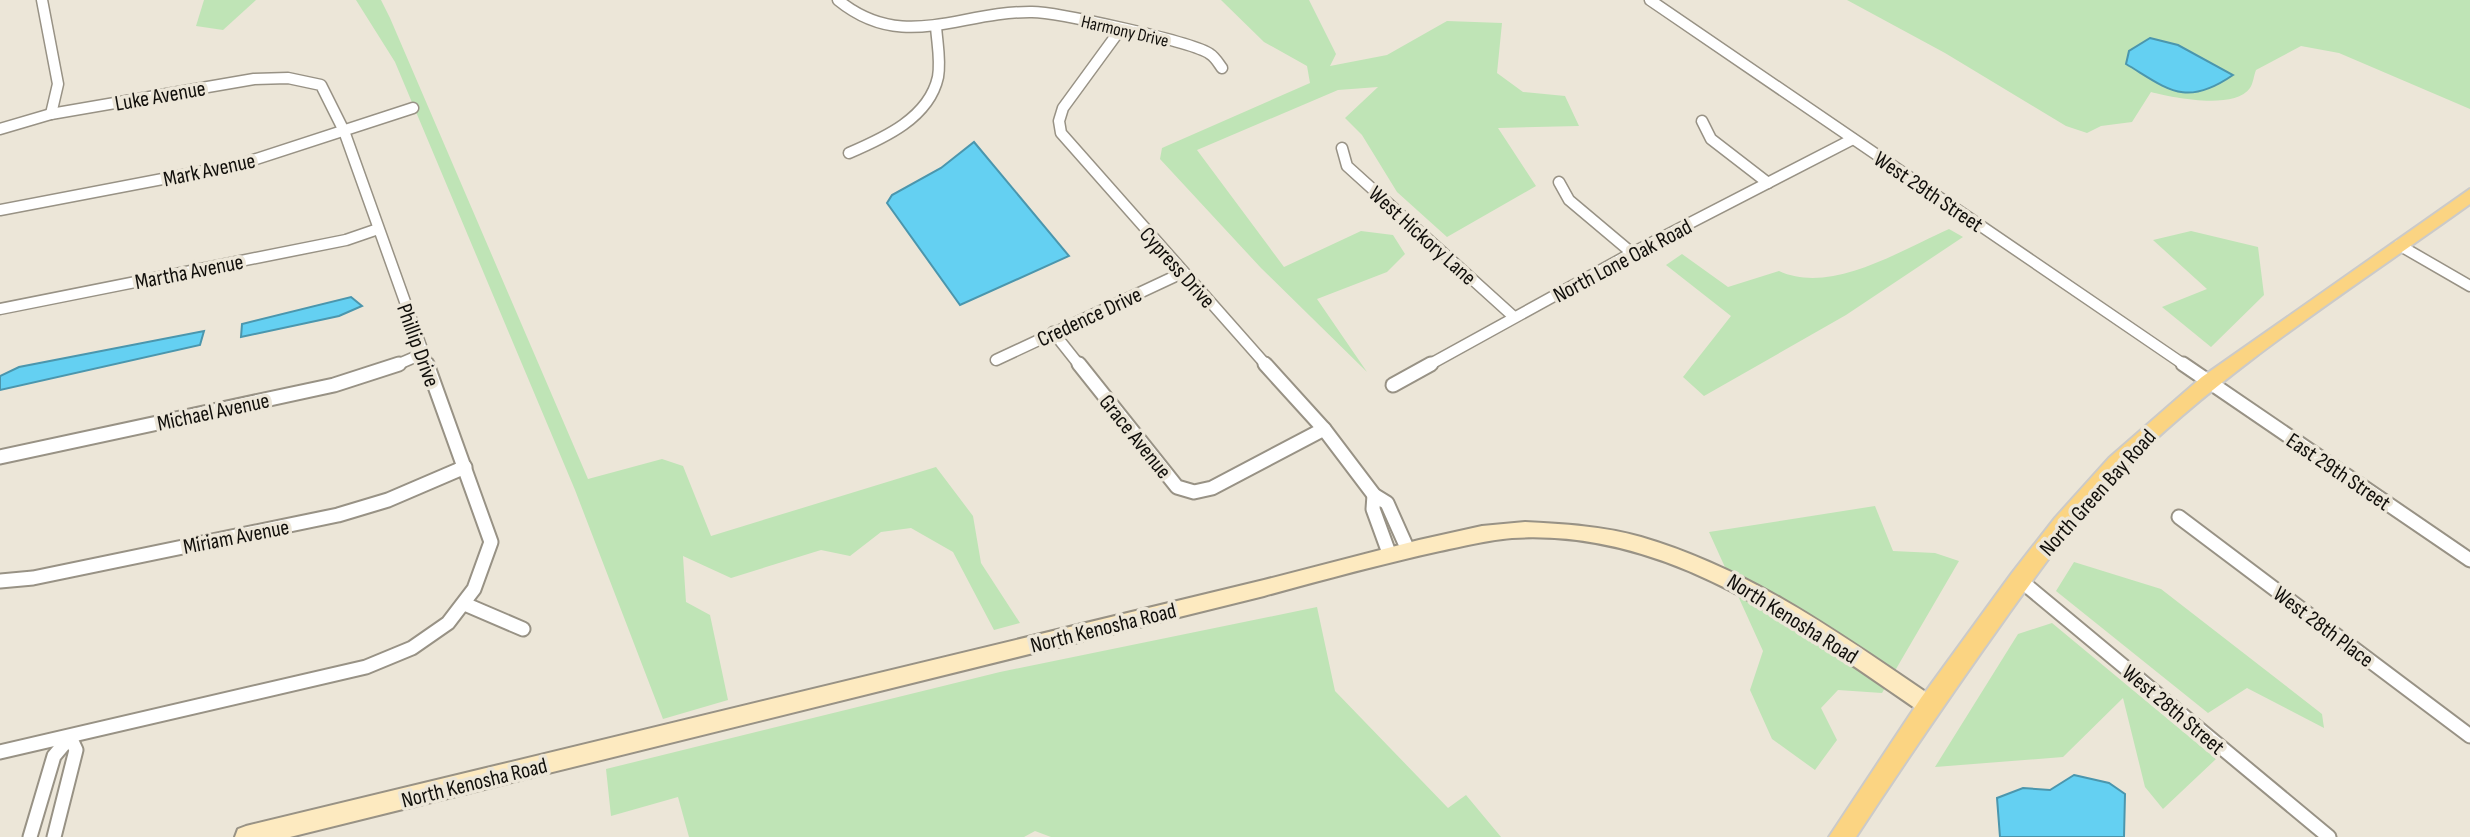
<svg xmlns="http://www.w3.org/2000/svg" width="2470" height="837" viewBox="0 0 2470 837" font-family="'Sofia Sans Condensed',sans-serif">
	<rect width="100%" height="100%" fill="#ece6d8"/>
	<g fill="#bfe4b6">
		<polygon points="204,0 256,0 223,30 196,26"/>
		<polygon points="356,0 381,0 390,18 588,479 662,459 683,466 711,536 936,467 973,516 981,563 1020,623 994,630 953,552 911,528 881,532 850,556 821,550 731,578 683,556 686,602 710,615 728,700 663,719 575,490 395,62"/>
		<polygon points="1221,0 1309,0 1336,54 1330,66 1387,55 1447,21 1502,23 1497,73 1523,92 1565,96 1579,126 1498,128 1536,186 1447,237 1397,192 1362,135 1345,118 1378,87 1338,90 1197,150 1284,267 1361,231 1393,235 1405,254 1387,272 1317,299 1367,372 1261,268 1160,159 1162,148 1310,83 1307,66 1264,42"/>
		<path d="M1847,0H2470V109L2339,53L2301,46L2256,70C2254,75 2253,84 2250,88C2235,110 2173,98 2151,92L2132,122L2101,126L2087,133L2066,126L1945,53Z"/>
		<path d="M1949,229L1963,237L1846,315L1704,396L1683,377L1731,316L1666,265L1682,254L1728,287L1779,271C1831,295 1899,251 1949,229Z"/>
		<polygon points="2191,231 2258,247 2264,295 2211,347 2162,307 2207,289 2153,240"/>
		<polygon points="1875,506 1893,551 1935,553 1959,561 1882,693 1838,690 1821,708 1837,740 1815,770 1772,739 1750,690 1763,651 1709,532"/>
		<polygon points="2074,562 2161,589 2322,714 2324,728 2247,688 2208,713 2056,591"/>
		<polygon points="1317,607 1335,691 1448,808 1466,795 1501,837 1051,837 1035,831 1024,837 689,837 678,797 611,816 606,769 1000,672"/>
		<polygon points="2052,623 2216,759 2163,809 2145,787 2123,698 2063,757 1935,767 2018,634"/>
	</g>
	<g fill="#64d0f2" stroke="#4b96ad" stroke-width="2">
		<path d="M2150,38L2178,45L2233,75C2185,108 2168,89 2126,64L2129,51Z"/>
		<polygon points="974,142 1069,256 960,305 887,203 892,195 941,168"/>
		<polygon points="351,297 362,306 339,316 241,337 242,324"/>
		<polygon points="204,331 200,345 0,390 0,376 19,367"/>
		<polygon points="2074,775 2109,783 2125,794 2124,837 2000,837 1997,798 2023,788 2050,790"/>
	</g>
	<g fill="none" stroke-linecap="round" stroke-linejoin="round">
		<g stroke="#989285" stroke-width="13">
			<g id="street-far1">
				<polyline points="42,0 58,84 51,114"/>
				<path d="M838,0C903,53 959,11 1032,12C1056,12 1194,42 1210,54C1215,57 1219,64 1222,68"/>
				<polyline points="1650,0 2186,366"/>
				<polyline points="1120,30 1063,108 1059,121 1061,133 1267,366"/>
				<polyline points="1702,121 1711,139 1768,183"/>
				<polyline points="0,129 51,114 254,79 288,78 321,85 344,131 428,366"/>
				<polyline points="1342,148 1347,166 1514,317"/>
				<path d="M849,153C884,138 929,118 938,77C941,60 937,43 936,26"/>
				<polyline points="1559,182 1569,200 1632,253"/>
				<polyline points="0,210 241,164 413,108"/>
				<polyline points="2399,245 2470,286"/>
				<polyline points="0,309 346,240 378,229"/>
				<polyline points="1053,332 1080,366"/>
				<polyline points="996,360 1182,273"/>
				<polyline points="394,366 422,354"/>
				<polyline points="1427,366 1632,253 1853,139"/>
			</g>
		</g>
		<g stroke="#989285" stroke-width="17">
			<g id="street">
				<polyline points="1079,364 1177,487 1194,492 1212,488 1324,429"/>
				<polyline points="1265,364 1324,429 1374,495 1387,503 1408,550"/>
				<polyline points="2183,364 2470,560"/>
				<polyline points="1393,385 1431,364"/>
				<polyline points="0,457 334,385 399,364"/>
				<polyline points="1374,495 1373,509 1389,553"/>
				<polyline points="2179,517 2470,736"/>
				<polyline points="2020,580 2329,837"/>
				<polyline points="0,581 33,578 338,515 388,500 465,467"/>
				<polyline points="467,605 523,629"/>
				<polyline points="0,752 366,667 412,648 448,623 474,589 491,542 427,364"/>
				<polyline points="30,837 54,756 70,737"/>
				<polyline points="54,837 76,750 70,737"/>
			</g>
		</g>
		<g stroke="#989285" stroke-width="4">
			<path id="secondary" d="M1525,522C1564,524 1603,526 1641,537C1751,569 1843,636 1936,699L1940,706L1936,713L1929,716L1922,713C1799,629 1669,528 1512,538C1487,540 1464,546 1440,551C1381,564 1322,580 1264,596L290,837H235L238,829L246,826L1264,580L1419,540L1482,526Z"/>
		</g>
		<g stroke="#cbcac9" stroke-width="4">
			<path id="primary" d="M2470,189V204C2353,288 2227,367 2124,469C2080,513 2043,566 2007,616C1955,689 1905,762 1856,837H1829L1921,698L2012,573L2055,518L2109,458L2202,377Z"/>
		</g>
		<use href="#street-far1" stroke="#fff" stroke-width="10"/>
		<use href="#street" stroke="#fff" stroke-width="13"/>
		<use href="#secondary" fill="#fdeac0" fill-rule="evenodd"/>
		<use href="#primary" fill="#fbd482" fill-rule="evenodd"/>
	</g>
	<g text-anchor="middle" stroke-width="7" stroke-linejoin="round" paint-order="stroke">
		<g font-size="18" fill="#110f0b" stroke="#ece6d8">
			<text transform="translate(1125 31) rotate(13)" y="6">Harmony Drive</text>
		</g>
		<g font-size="22" fill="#110f0b" stroke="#ece6d8">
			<text transform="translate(160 95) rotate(-10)" y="8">Luke Avenue</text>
			<text transform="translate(209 169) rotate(-12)" y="8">Mark Avenue</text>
			<text transform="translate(1929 191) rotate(34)" y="8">West 29th Street</text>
			<text transform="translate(1423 235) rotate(42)" y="8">West Hickory Lane</text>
			<text transform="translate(1622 260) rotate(-28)" y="8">North Lone Oak Road</text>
			<text transform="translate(1178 267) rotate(48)" y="8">Cypress Drive</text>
			<text transform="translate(189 271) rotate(-11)" y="8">Martha Avenue</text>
			<text transform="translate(1089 316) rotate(-25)" y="8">Credence Drive</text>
			<text transform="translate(419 345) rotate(70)" y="8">Phillip Drive</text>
			<text transform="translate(213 411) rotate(-12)" y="8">Michael Avenue</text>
			<text transform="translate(1136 436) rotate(51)" y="8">Grace Avenue</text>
			<text transform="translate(2339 471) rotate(34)" y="8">East 29th Street</text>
			<text transform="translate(2097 492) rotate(-48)" y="8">North Green Bay Road</text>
			<text transform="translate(236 536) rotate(-11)" y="8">Miriam Avenue</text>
			<text transform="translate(1793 618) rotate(32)" y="8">North Kenosha Road</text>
			<text transform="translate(2324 626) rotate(37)" y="8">West 28th Place</text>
			<text transform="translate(1103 627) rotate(-14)" y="8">North Kenosha Road</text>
			<text transform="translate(2174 709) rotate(40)" y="8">West 28th Street</text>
			<text transform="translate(474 782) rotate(-14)" y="8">North Kenosha Road</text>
		</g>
	</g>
</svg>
